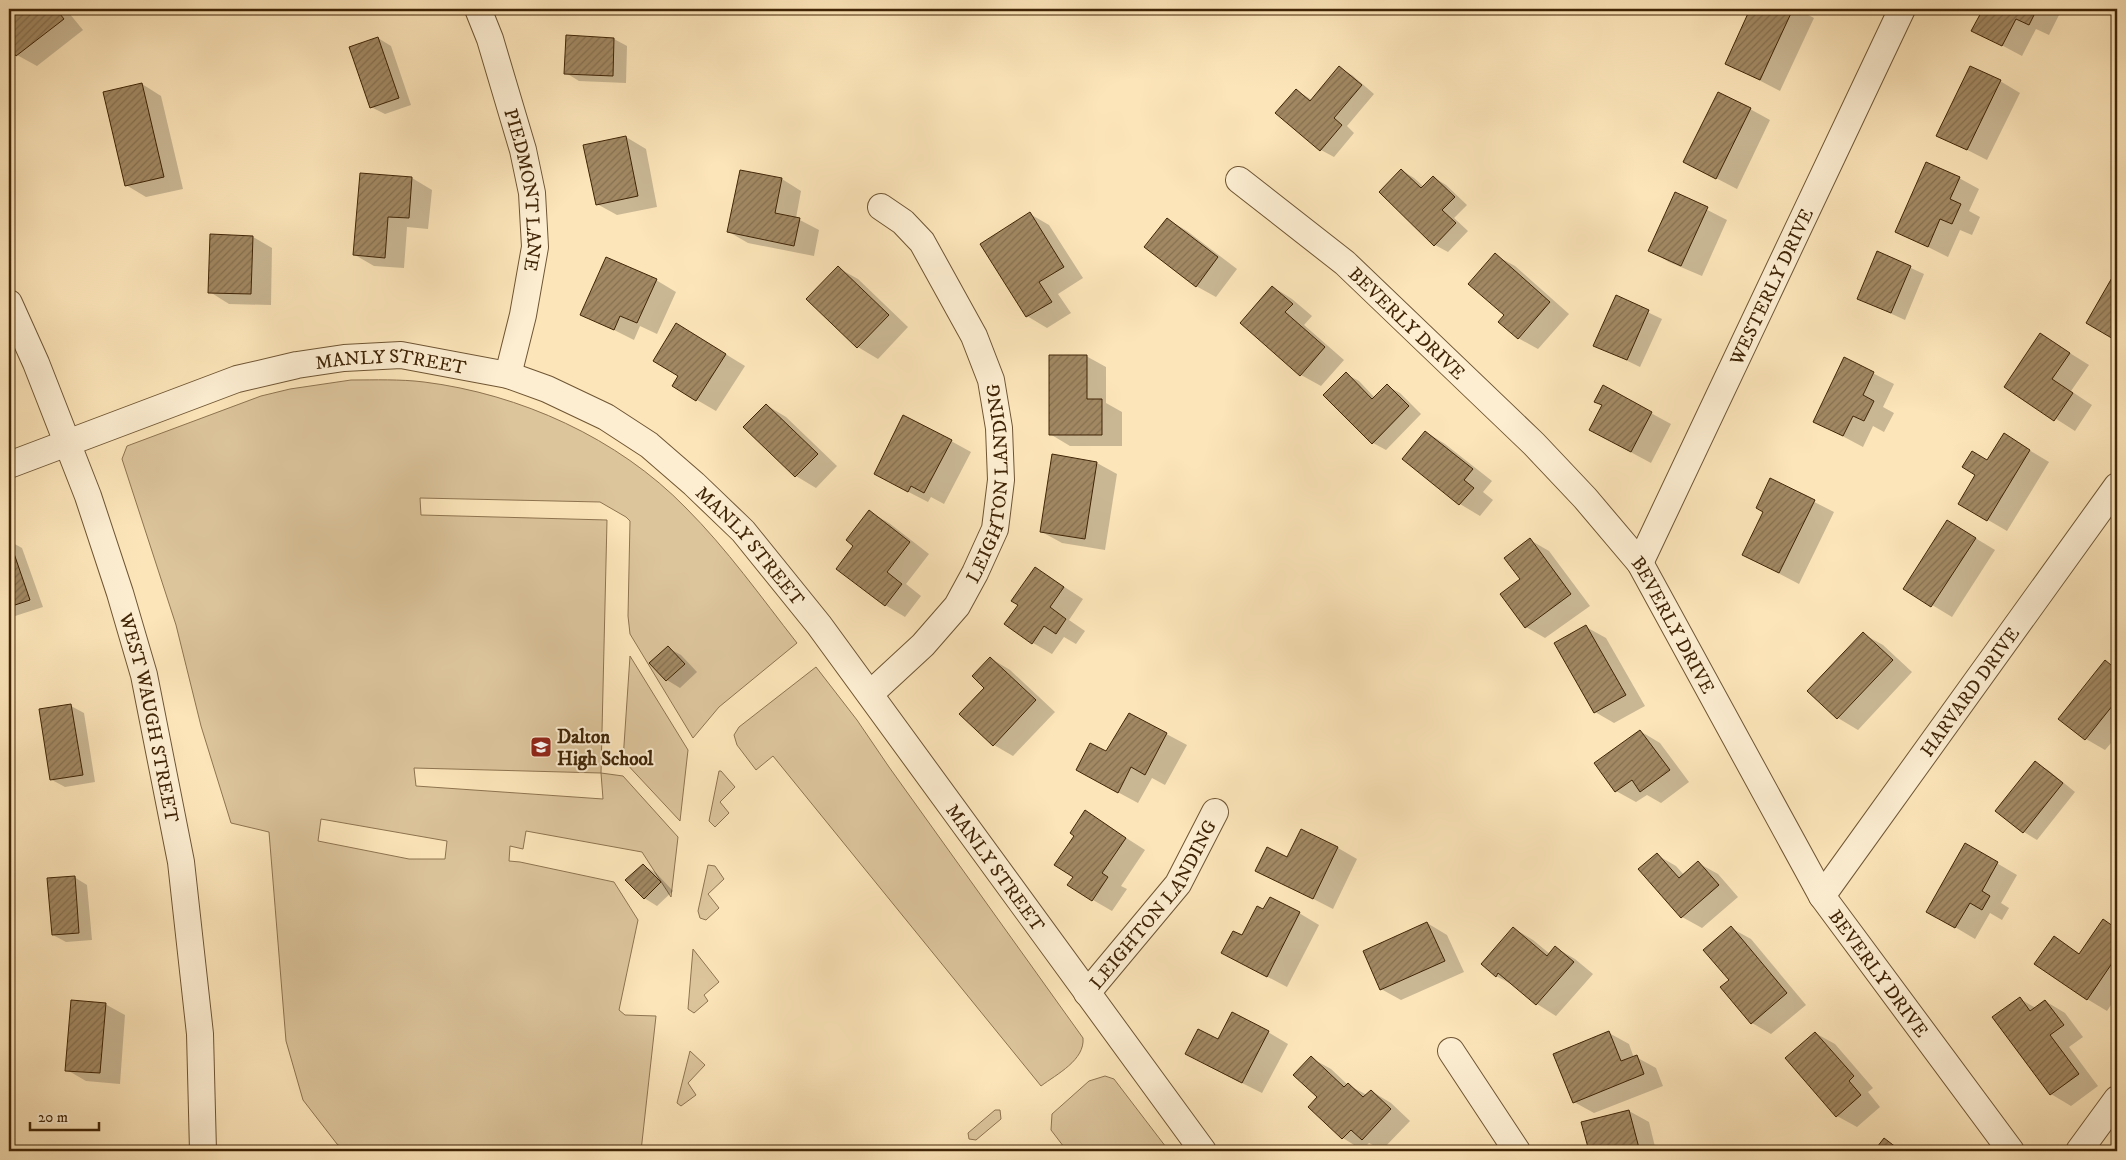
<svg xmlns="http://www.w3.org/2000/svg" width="2126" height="1160" viewBox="0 0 2126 1160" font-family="'IM FELL DW Pica',serif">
	<defs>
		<pattern id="building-hatch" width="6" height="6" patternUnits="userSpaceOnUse" patternTransform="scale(1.25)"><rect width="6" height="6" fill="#a28963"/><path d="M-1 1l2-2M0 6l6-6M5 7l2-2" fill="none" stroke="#857050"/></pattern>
	</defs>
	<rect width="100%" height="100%" fill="#fce5b9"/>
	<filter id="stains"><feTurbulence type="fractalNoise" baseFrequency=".004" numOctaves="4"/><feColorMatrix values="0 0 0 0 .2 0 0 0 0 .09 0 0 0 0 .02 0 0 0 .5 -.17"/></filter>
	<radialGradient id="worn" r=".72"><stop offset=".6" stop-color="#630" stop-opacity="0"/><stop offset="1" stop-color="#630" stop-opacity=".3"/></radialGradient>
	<g fill="#dcc49b" stroke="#8e7450" fill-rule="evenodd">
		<path d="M351,380C375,380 400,379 424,382C520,394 618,438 686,508C727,549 761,597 797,643L719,707L693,738L630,634L628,616L630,521L626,517L600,502L420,498L421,515L607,520L601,773L623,776L678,837L671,897L642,852L526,831L523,849L510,846L509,861L520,862L614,882L638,920L619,1010L625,1015L656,1016L641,1151H346L337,1144L303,1100L286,1041L269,832L231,823L201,726L176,625L122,459L127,446L261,396L290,389ZM414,768L601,773L603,799L416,786ZM321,819L447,841L445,859H409L318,841Z"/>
		<polygon points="630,656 688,750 680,821 623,760"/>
		<path d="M816,667L857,720L889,767L1083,1038C1085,1060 1057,1074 1041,1086L773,756L756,770L737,745L734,735L739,727Z"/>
		<polygon points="719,771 721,771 735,787 720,802 729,813 715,827 709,821"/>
		<polygon points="708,865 715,866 724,879 708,894 719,908 706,920 700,918 698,911"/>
		<polygon points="693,949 719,982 704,995 708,1001 694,1013 688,1009"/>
		<polygon points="690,1051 705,1065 688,1083 696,1095 681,1106 677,1103"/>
		<polygon points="1105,1076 1114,1079 1169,1151 1067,1151 1051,1130 1052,1114 1089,1081"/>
		<polygon points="995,1110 1000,1110 1001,1119 976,1140 969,1139 968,1133"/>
	</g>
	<g fill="#0003">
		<polygon points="9,9 62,9 69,13 83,30 37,66 17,55 9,44"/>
		<polygon points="1752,9 1797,9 1814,18 1780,91 1726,63"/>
		<polygon points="1984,9 2056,9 2061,11 2049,35 2036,29 2022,56 1973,30"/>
		<polygon points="378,38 391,46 411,105 385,114 371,107"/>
		<polygon points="614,39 627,46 626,83 579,81 566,73"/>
		<polygon points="1339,68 1352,75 1374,94 1347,126 1354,133 1334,157 1321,150 1296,90 1312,100"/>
		<polygon points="2000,81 2020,93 1987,160 1938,135"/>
		<polygon points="142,84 161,96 183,189 146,197 126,185"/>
		<polygon points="1750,109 1770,120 1737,189 1685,162"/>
		<polygon points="626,137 646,149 657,207 617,215 597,204"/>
		<polygon points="1401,170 1414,178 1424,187 1433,177 1446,185 1467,205 1454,218 1468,231 1448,252 1435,245"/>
		<polygon points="412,178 432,190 428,229 407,227 404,268 374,266 355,255"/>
		<polygon points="1959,178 1979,189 1969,211 1980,217 1972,235 1960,230 1948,257 1896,231"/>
		<polygon points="782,179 801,191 796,218 819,230 814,256 748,243 729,232"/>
		<polygon points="1676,194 1727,220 1702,276 1669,262 1650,251"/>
		<polygon points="1030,214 1049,225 1083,278 1058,294 1071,313 1047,328 1027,316 982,244"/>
		<polygon points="1167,219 1187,231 1237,269 1216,297 1196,286"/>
		<polygon points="253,237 272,248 271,305 229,304 210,292"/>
		<polygon points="1878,253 1924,274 1905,320 1859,299"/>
		<polygon points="1495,255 1515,266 1569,314 1538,349 1518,338 1506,315"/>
		<polygon points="607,259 656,280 676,292 657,334 640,326 634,340 582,314"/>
		<polygon points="838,268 858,279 908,327 878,359 858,347 808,299"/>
		<polygon points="2117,271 2117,340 2088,322"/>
		<polygon points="1273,287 1292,299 1312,316 1304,325 1344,360 1321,386 1301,375"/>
		<polygon points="1616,297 1662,319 1640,367 1595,345"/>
		<polygon points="2041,335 2089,365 2071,391 2092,405 2075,431 2006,387"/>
		<polygon points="696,336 745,366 716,411 697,400 680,376"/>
		<polygon points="1086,356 1106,367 1106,403 1122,412 1122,446 1070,446 1050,434"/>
		<polygon points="1845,359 1894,384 1883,407 1894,413 1884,432 1873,426 1863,447 1814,421"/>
		<polygon points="1346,374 1359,381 1375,398 1387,386 1400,393 1421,414 1386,450 1373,443"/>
		<polygon points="1603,387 1671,424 1651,463 1610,441 1603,405"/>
		<polygon points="766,405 786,417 837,466 816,488 796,476"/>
		<polygon points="1426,432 1445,444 1492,481 1483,492 1493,500 1480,516 1460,504 1404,459"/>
		<polygon points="951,441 971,452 944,504 931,497 928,502 895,485"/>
		<polygon points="2024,447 2049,462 2007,531 1988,520 1988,461"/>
		<polygon points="1097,463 1117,474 1105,550 1062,543 1042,532"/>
		<polygon points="1771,480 1834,512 1799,584 1744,555 1765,512"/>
		<polygon points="870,512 889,523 929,554 906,584 921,596 905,617 885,605 855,545"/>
		<polygon points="1967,533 1995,550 1952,617 1904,588"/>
		<polygon points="1530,540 1549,551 1590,606 1545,638 1526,627 1522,579"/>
		<polygon points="9,541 22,548 43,607 12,617 9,615"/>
		<polygon points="1035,568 1083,599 1069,620 1085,631 1076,644 1064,637 1052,654 1033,643 1019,604"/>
		<polygon points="1586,627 1606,638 1645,706 1614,723 1595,712"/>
		<polygon points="1863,634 1883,645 1912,672 1858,730 1838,718 1809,691"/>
		<polygon points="668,648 681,655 697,672 680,688 667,680 651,663"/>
		<polygon points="990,658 1010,670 1055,712 1013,756 994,745 986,688"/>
		<polygon points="2105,662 2117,668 2117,736 2105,750 2086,739"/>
		<polygon points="71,706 84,713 95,782 65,787 52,780"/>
		<polygon points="1129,714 1187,745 1165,785 1152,778 1138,803 1097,781 1106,752"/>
		<polygon points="1640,731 1660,743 1689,782 1661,803 1647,795 1636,802 1616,791"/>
		<polygon points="2035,763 2048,770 2075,792 2037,840 2024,832 1997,811"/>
		<polygon points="1086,812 1145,850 1121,886 1127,889 1112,911 1093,900 1074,877 1076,836"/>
		<polygon points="1966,845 2017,875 2001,903 2009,908 2002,920 1990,913 1975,939 1928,911"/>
		<polygon points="1338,848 1357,859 1333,909 1257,870 1288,859"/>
		<polygon points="1657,855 1676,866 1684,875 1698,863 1718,874 1738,897 1702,928 1682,917"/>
		<polygon points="643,865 656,873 673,891 657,906 644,898"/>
		<polygon points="74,877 87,885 92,940 66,942 53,935"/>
		<polygon points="1264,911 1299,913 1319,925 1287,987 1243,964 1242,937"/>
		<polygon points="2103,921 2117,929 2117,996 2107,1011 2087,999 2054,938 2080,954"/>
		<polygon points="1427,923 1447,935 1464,972 1401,1000 1381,989"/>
		<polygon points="1513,928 1533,940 1550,954 1556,948 1575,959 1593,974 1556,1016 1537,1004 1517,987 1496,976"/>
		<polygon points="1731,928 1751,939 1806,1005 1771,1034 1752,1023 1731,980"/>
		<polygon points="2020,999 2036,1008 2045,1001 2065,1013 2083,1037 2069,1047 2098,1086 2071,1106 2051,1094 1994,1017"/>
		<polygon points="105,1004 125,1015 120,1084 86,1081 67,1070"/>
		<polygon points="1268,1032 1288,1044 1262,1093 1206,1065 1218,1041"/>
		<polygon points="1609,1033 1629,1044 1634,1058 1636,1057 1656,1068 1663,1086 1594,1113 1574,1102"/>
		<polygon points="1815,1033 1835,1044 1873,1088 1868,1092 1880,1107 1857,1127 1837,1116"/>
		<polygon points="1311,1058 1331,1069 1348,1085 1367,1095 1371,1091 1391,1103 1410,1121 1382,1150 1369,1143 1362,1150 1343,1138"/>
		<polygon points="1629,1111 1649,1122 1656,1151 1590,1151 1583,1123"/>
		<polygon points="1884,1140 1904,1151 1875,1151"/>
	</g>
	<g fill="url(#building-hatch)" stroke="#402506">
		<polygon points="9,9 56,9 64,19 16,56 9,46"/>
		<polygon points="1750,9 1793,9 1760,80 1725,64"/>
		<polygon points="1983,9 2037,9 2029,25 2016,19 2002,46 1971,31"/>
		<polygon points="566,35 614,38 613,76 564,74"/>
		<polygon points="378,37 399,98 370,108 349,47"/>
		<polygon points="1339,66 1362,85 1334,118 1342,125 1320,151 1275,113 1296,89 1310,101"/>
		<polygon points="1970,66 2001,80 1967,150 1936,136"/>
		<polygon points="142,83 164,177 125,186 103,92"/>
		<polygon points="1718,92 1751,108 1716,179 1683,162"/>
		<polygon points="626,136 638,196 596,205 583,145"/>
		<polygon points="1926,162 1960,177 1950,199 1961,204 1952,224 1940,219 1928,247 1895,232"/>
		<polygon points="1401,169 1421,188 1433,176 1455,197 1442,210 1456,223 1434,246 1379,192"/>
		<polygon points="740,170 782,178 775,213 800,218 794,246 727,232"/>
		<polygon points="360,173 412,177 409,218 388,217 385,258 353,255"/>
		<polygon points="1675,192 1708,207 1681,266 1648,251"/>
		<polygon points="1030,212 1064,267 1039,282 1052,302 1026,317 980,244"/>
		<polygon points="1167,218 1218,257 1196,287 1144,247"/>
		<polygon points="210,234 253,236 251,294 208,293"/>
		<polygon points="1877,251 1911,266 1891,313 1857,299"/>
		<polygon points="1495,253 1550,302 1518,339 1498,322 1504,315 1468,284"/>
		<polygon points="606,257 657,279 637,323 620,316 614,330 580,315"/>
		<polygon points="838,266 889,315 857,348 806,299"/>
		<polygon points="2117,269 2117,336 2115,340 2086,323"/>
		<polygon points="1272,286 1293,304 1285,312 1325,347 1300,376 1240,323"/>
		<polygon points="1616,295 1649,310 1627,360 1593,346"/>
		<polygon points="676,323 726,354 696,401 672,386 678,376 653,361"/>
		<polygon points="2040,333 2070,353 2052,379 2073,393 2054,421 2004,387"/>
		<polygon points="1049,355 1087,355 1087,399 1102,399 1102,435 1049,435"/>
		<polygon points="1844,357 1874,372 1863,395 1874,401 1864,421 1853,416 1843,436 1813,422"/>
		<polygon points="1346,372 1372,399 1387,384 1409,406 1372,444 1323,395"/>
		<polygon points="1603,385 1652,412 1631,452 1589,430 1602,405 1594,402"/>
		<polygon points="766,404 818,454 795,477 743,427"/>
		<polygon points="903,415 952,440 924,493 911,486 908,492 874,474"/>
		<polygon points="1425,431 1473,469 1464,480 1474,488 1459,505 1402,459"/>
		<polygon points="2004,433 2030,450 1987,521 1958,504 1975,475 1962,467 1972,451 1987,460"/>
		<polygon points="1052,454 1097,462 1085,539 1040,532"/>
		<polygon points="1770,478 1815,500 1779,573 1742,555 1763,512 1756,508"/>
		<polygon points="869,510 910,542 887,572 902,584 885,606 836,569 853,546 846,540"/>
		<polygon points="1947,520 1976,538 1931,607 1903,589"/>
		<polygon points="1530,538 1571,594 1525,628 1500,594 1520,579 1504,558"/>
		<polygon points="9,539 30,600 9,607"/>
		<polygon points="1035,567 1064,587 1050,607 1066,619 1056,634 1044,626 1032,644 1004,624 1018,605 1011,601"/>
		<polygon points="1586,625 1626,695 1594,713 1554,643"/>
		<polygon points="1863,632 1893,660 1837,719 1807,691"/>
		<polygon points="668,646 685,664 666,681 649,663"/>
		<polygon points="990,657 1036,700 993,746 959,714 984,688 972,676"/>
		<polygon points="2105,660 2117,670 2117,700 2085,740 2058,719"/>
		<polygon points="71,704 83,775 50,780 39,709"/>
		<polygon points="1129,713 1167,733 1145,775 1131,767 1118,793 1076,770 1090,743 1106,751"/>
		<polygon points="1640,730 1670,770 1640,792 1632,780 1615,792 1594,763"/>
		<polygon points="2035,761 2063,783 2023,833 1995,811"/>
		<polygon points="1085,810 1126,838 1102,873 1108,877 1092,901 1067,885 1073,877 1054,865 1074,836 1070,833"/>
		<polygon points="1301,829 1338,847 1313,899 1255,871 1267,847 1287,857"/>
		<polygon points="1965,843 1998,862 1982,891 1990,896 1982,910 1970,903 1955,928 1926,912"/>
		<polygon points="1657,853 1679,878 1698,861 1719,885 1681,918 1638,869"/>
		<polygon points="643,864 661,882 644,899 625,880"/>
		<polygon points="75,876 79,933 52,935 47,878"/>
		<polygon points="1270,897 1300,912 1267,977 1221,953 1233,931 1242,935 1257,906 1263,909"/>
		<polygon points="2103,919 2117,929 2117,956 2087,1000 2034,964 2054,936 2079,954"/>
		<polygon points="1427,922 1445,961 1380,990 1363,951"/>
		<polygon points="1731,926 1787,993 1751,1024 1720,987 1729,980 1703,950"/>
		<polygon points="1513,927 1547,956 1555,946 1574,962 1536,1005 1498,973 1496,977 1481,964"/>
		<polygon points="2020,997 2030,1011 2045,1000 2064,1025 2050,1035 2079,1074 2050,1095 1992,1017"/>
		<polygon points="71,1000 106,1003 100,1073 65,1071"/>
		<polygon points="1232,1012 1269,1031 1242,1083 1185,1054 1198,1029 1218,1039"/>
		<polygon points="1609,1031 1621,1061 1637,1055 1644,1074 1573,1103 1553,1054"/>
		<polygon points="1815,1032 1854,1076 1849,1081 1861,1095 1836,1117 1785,1058"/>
		<polygon points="1311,1056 1344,1087 1348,1083 1363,1097 1371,1090 1391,1109 1362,1140 1351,1130 1342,1139 1308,1107 1317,1097 1293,1075"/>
		<polygon points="1629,1110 1639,1148 1635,1149 1636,1151 1589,1151 1581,1122"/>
		<polygon points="1884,1138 1901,1151 1874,1151"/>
	</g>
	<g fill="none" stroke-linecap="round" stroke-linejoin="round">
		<g stroke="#6f5533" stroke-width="28">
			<g id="minor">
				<path id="s1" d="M478,9L490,39L523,150L532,193L535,247L523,315L508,375"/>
				<path id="s2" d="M1239,180L1345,263L1534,444L1585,498L1640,563L1822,896L2011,1151"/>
				<path id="s3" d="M9,303L36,363L88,496L120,593L144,675L181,862L200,1034L203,1151"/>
				<path id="s4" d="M9,465L237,379L297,365L344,358L401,355L508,375L547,389L606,417L649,445L694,484L743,531L819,625L1203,1151"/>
				<path id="s5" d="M1640,563L1902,9"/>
				<path id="s6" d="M870,694L923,645L957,606L975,573L995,529L1001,480L999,428L991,380L974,336L922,242L903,222L881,207"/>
				<path id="s7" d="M1822,896L2117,486"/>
				<path id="s8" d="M1087,993L1178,884L1215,812"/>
				<polyline points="1451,1051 1517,1151"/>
				<polyline points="2079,1151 2117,1099"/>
			</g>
		</g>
		<use href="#minor" stroke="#fdeed2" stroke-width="26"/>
	</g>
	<defs>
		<g id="school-square" transform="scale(1.125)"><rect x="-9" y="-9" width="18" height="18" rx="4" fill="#8f2418" stroke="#fdeed2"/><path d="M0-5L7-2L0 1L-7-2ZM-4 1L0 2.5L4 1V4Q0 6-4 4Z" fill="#fff"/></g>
	</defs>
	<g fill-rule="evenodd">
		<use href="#school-square" x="541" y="747"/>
	</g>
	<g text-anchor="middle" stroke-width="4" stroke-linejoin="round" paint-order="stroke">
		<g font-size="19" fill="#402506" stroke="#fdeed2">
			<text dy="7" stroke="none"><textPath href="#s1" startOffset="188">PIEDMONT LANE</textPath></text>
			<text dy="7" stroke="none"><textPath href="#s5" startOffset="306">WESTERLY DRIVE</textPath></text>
			<text dy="7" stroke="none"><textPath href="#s2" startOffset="221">BEVERLY DRIVE</textPath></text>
			<text dy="7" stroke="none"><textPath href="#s4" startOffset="400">MANLY STREET</textPath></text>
			<text dy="7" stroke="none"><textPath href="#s6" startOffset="254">LEIGHTON LANDING</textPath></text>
			<text dy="7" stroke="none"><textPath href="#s4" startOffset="820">MANLY STREET</textPath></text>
			<text dy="7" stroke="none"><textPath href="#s2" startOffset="626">BEVERLY DRIVE</textPath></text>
			<text dy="7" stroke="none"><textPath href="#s7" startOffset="252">HARVARD DRIVE</textPath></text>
			<text dy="7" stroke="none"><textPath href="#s3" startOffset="439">WEST WAUGH STREET</textPath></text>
			<text dy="7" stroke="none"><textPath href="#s4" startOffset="1225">MANLY STREET</textPath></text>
			<text dy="7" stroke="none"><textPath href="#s8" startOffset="111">LEIGHTON LANDING</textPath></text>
			<text dy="7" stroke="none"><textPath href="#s2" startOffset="1031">BEVERLY DRIVE</textPath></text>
		</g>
		<g font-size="19" font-weight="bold" fill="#402506" stroke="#fdeed2" text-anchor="start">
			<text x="557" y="743">Dalton<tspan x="557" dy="22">High School</tspan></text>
		</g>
	</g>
	<rect width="2126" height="1160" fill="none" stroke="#fce5b9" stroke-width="30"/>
	<rect x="10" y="10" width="2106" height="1140" fill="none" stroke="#402506" stroke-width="2.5"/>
	<rect x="15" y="15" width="2096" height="1130" fill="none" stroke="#402506"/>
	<path d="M30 1122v8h69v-8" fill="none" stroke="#402506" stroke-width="2.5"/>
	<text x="38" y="1122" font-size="15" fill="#402506" stroke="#fdeed2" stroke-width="4" paint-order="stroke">20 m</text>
	<rect width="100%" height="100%" filter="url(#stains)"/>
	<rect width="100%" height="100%" fill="url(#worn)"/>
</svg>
